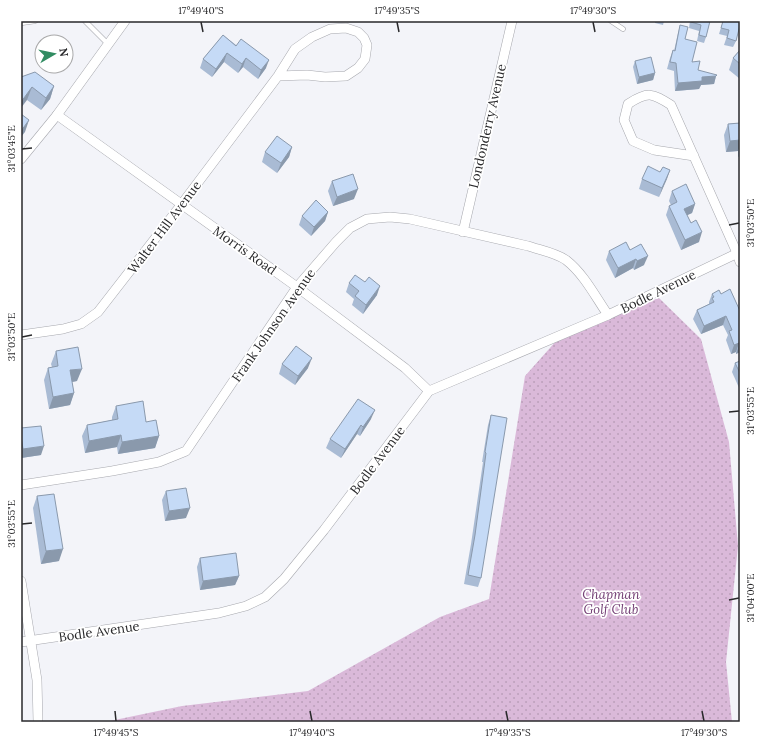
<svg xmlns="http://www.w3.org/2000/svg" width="761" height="743" viewBox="0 0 761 743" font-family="Lora,serif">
	<defs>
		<pattern id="grass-dots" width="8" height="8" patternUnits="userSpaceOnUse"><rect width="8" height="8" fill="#dab9d9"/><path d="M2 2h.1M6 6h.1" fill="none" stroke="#bb9fba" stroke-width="1.8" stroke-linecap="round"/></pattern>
	</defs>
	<rect width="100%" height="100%" fill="#f3f4f9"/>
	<polygon fill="url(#grass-dots)" points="659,298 701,339 729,442 738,546 726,662 732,722 105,722 182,706 308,691 440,617 489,599 525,376 557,340 606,317"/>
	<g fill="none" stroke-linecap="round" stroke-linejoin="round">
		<g stroke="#a7a8ae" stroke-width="5.5">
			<g id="service">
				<polyline points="85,21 109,45"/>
				<polyline points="611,21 623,29"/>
				<polyline points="21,23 35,21"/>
			</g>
		</g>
		<g stroke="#a7a8ae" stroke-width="10">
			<g id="minor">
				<polyline points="57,115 297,287 405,368 429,391"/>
				<path d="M694,156L654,150L633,141L624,120L628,104C648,91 652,93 671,105L737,253L740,262"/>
				<polyline points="21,159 57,115 125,21"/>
				<polyline points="463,232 512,21"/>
				<polyline points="21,335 63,329 81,324 98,312 181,205 278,76 295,49 312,37 330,29 346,28 358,32 364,38 367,45 365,59 358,68 346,76 325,77 307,75 278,76"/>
				<path d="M21,485L112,471L159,462L186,451L297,287L336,242L350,228L367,219L390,217L410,219L528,246C540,250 556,253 566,260C584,274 595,296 608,315"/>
				<polyline points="21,581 37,680 38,722"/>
				<polyline points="21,642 219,613 246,606 265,597 284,579 324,530 429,391 608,315 740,252"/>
			</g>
		</g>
		<use href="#service" stroke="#fff" stroke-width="4.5"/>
		<use href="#minor" stroke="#fff" stroke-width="9"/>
	</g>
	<g fill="#a9bbd4">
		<polygon points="655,21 664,21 663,25 655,23"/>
		<polygon points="690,21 710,21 706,37 704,43 697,41 699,31 689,28"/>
		<polygon points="723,21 740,21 736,41 733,47 724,45 727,36 719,34"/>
		<polygon points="680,25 692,62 698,70 716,76 714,84 701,85 699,89 675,91 674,71 667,69 670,58 673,50 674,51 678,33"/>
		<polygon points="223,35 266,68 258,79 243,67 238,73 224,62 212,77 200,68 203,59"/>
		<polygon points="740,50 740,79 729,70 733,58"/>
		<polygon points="635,61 655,73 653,80 637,84 633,67"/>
		<polygon points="21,77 54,86 50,99 41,110 27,100"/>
		<polygon points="740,123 740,156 738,157 738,151 726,152 724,135 728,124"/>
		<polygon points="292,147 289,157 277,173 262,162 265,152"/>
		<polygon points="670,170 659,197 639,189 642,179 660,172"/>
		<polygon points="332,181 354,199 333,206 328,191"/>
		<polygon points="672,191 695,204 692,213 687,215 699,242 681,250 666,215 669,206 671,205 669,201"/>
		<polygon points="328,212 325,221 311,236 299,225 302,216"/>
		<polygon points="630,250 644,265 634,270 633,268 615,278 606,260 609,251"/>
		<polygon points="349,283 377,295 363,314 352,305 354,299 346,292"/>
		<polygon points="712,294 721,294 740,311 740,352 736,354 736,352 731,354 726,340 728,335 723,325 701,334 693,319 697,310 709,304 709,302"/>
		<polygon points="56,351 77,381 72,382 74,393 70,405 49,409 44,380 48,368 52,367 51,364"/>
		<polygon points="740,361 740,390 732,372 735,363"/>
		<polygon points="282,364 308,368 295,385 279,374"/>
		<polygon points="116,406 146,422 159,436 155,448 118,454 117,447 85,453 82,436 87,425 112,420 112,417"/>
		<polygon points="491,415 481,578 478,587 464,584 471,544 483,462 482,462 488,425"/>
		<polygon points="371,419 360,436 357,434 341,458 326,448 330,439"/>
		<polygon points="21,428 41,455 21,458"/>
		<polygon points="166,491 186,518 165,521 162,500"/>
		<polygon points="37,496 59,561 41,564 33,508"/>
		<polygon points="200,558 239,576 235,585 200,590 197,567"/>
	</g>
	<g fill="#8a99ac">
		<polygon points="227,53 224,62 212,77 216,69"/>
		<polygon points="246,58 243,67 238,73 242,64"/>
		<polygon points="269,60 266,68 258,79 261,70"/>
		<polygon points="655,73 653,80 637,84 639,77"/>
		<polygon points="716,76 714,84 701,85 699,89 675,91 678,83 702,77"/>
		<polygon points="54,86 50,99 41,110 46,98"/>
		<polygon points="32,87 27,100 21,108 21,102"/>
		<polygon points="29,120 25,132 21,137 21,131"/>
		<polygon points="740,140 740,146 738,151 726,152 730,141"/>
		<polygon points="292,147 289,157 277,173 281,163"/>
		<polygon points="670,170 667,179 659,197 662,188"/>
		<polygon points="358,189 354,199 333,206 337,197"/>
		<polygon points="695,204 692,213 681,218 684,209"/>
		<polygon points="328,212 325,221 311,236 314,227"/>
		<polygon points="702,232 699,242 681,250 685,240"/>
		<polygon points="648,256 644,265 634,270 637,261"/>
		<polygon points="636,259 633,268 615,278 618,268"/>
		<polygon points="380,286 377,295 363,314 366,305"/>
		<polygon points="726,316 723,325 701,334 704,326"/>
		<polygon points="739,343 736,352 731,354 734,345"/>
		<polygon points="739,345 740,345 740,352 736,354"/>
		<polygon points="312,358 308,368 295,385 298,376"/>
		<polygon points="82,369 77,381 66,383 70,370"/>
		<polygon points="74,393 70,405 49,409 53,397"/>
		<polygon points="375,410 371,419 360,436 363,427"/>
		<polygon points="361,425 357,434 341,458 345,449"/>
		<polygon points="121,435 117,447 85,453 89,441"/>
		<polygon points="159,436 155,448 118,454 122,442"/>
		<polygon points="44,446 41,455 21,458 21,453 23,449"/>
		<polygon points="190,508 186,518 165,521 169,511"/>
		<polygon points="63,549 59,561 41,564 46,551"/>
		<polygon points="239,576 235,585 200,590 203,581"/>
	</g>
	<g fill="#c5daf6" stroke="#8a99ac">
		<polygon points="691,21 710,21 706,37 699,35 701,25 691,22"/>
		<polygon points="723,21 740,21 740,25 736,41 727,38 729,30 721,28"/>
		<polygon points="680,25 688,27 685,39 697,42 692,62 700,61 698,70 717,75 716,76 702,77 702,81 678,83 676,63 670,62 673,50 675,51"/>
		<polygon points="223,35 236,46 241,39 269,60 261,70 246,58 242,64 227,53 216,69 203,59"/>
		<polygon points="740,50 740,64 733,58"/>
		<polygon points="651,57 655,73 639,77 635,61"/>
		<polygon points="35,72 54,86 46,98 32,87 21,102 21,77"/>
		<polygon points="21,114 29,120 21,131"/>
		<polygon points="740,123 740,140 730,141 728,124"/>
		<polygon points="277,136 292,147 281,163 265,152"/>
		<polygon points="648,166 660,172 663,167 670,170 662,188 642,179"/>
		<polygon points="353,174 358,189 337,197 332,181"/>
		<polygon points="686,184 695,204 684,209 691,223 696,220 702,232 685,240 669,206 677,202 672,191"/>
		<polygon points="316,200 328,212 314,227 302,216"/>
		<polygon points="626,242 630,250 641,244 648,256 637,261 636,259 618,268 609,251"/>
		<polygon points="355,275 365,282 369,277 380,286 366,305 355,296 359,291 349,283"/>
		<polygon points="730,289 740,311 740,345 739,345 739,343 734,345 729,331 732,330 726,316 704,326 697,310 714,302 712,298 714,297 712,294 719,290 721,294"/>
		<polygon points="296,346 312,358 298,376 282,364"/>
		<polygon points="78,347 82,369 70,370 74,393 53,397 48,368 58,366 56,351"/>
		<polygon points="740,361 740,373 735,363"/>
		<polygon points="358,399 375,410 363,427 361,425 345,449 330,439"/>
		<polygon points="143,401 146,422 156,420 159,436 122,442 121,435 89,441 87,425 118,419 116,406"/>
		<polygon points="491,415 507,418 481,578 468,575 475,535 486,453 485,452"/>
		<polygon points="41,426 44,446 23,449 21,437 21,428"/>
		<polygon points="186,488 190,508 169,511 166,491"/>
		<polygon points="54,494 63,549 46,551 37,496"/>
		<polygon points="236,553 239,576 203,581 200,558"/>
	</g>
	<path fill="none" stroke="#29292b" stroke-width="1.5" d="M201,22L203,32M397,22L399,32M593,22L595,32M22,149L32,148M729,225L739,223M22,337L32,335M729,412L739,411M22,524L32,523M729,600L739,598M115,711L116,721M310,711L312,721M506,711L508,721M702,711L704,721"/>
	<g text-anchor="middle" stroke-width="3.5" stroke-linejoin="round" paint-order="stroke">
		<g font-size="13" fill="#29292b" stroke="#fff">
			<text transform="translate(487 126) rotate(-77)" y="5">Londonderry Avenue</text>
			<text transform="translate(164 227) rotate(-53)" y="5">Walter Hill Avenue</text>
			<text transform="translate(245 250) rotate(35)" y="5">Morris Road</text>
			<text transform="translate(658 291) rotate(-26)" y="5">Bodle Avenue</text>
			<text transform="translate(273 325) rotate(-55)" y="5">Frank Johnson Avenue</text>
			<text transform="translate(377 460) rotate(-53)" y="5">Bodle Avenue</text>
			<text transform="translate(99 631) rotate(-8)" y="5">Bodle Avenue</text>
		</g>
		<g font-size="13" font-style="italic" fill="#754176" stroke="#fff">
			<text x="611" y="599">Chapman<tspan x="611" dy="15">Golf Club</tspan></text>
		</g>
	</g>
	<rect width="761" height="743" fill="none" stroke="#ffffff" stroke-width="44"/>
	<g transform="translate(54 54) rotate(81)"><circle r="19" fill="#ffffff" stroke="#a9a9aa"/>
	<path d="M0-3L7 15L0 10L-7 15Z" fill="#318c62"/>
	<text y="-6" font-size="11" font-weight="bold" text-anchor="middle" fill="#29292b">N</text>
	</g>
	<rect x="22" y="22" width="717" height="699" fill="none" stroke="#29292b" stroke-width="1.5"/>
	<g font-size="10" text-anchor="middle" fill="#29292b">
		<text x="201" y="14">17°49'40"S</text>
		<text x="397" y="14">17°49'35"S</text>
		<text x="593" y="14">17°49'30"S</text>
		<text transform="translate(11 149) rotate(-90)" y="4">31°03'45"E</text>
		<text transform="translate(750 223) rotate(-90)" y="4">31°03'50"E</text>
		<text transform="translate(11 337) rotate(-90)" y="4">31°03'50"E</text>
		<text transform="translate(750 411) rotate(-90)" y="4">31°03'55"E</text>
		<text transform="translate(11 524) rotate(-90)" y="4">31°03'55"E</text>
		<text transform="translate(750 598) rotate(-90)" y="4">31°04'00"E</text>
		<text x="116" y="736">17°49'45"S</text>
		<text x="312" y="736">17°49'40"S</text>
		<text x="508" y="736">17°49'35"S</text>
		<text x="704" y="736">17°49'30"S</text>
	</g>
</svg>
